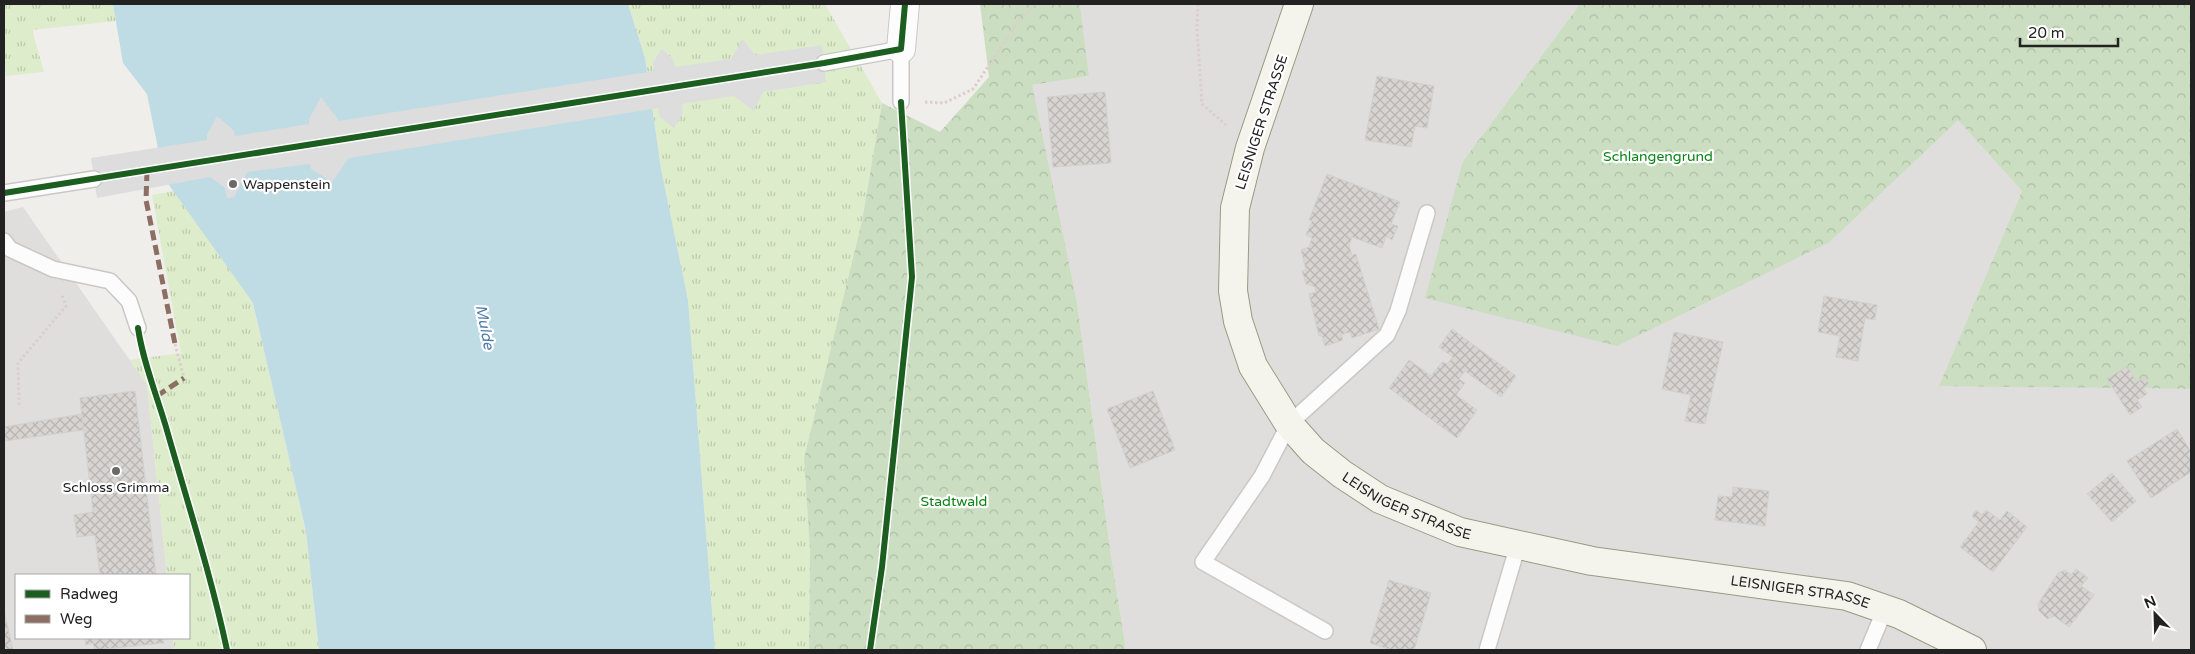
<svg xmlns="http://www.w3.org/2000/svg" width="2195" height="654" viewBox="0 0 2195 654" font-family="'Varela Round',sans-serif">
	<defs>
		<pattern id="grass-tufts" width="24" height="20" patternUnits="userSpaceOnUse" patternTransform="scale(1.25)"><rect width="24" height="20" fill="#ddeccb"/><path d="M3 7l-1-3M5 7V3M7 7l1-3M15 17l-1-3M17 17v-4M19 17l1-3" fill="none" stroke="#bdcaae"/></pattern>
		<pattern id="forest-crowns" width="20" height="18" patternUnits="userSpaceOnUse" patternTransform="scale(1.25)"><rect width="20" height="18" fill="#cbdec1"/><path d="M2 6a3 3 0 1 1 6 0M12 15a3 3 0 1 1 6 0" fill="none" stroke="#aebea6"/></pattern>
		<pattern id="building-cross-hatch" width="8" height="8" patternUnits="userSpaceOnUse" patternTransform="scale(1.25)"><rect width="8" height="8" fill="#d7d4d2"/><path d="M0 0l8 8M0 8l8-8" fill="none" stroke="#b8b6b4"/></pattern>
	</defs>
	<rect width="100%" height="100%" fill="#f0eeeb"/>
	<g fill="#dfdedc">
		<polygon points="1080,4 1580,4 1463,161 1830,242 1958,119 2022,191 1940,385 2191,389 2191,650 1126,650 1110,549 1077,302 1031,85 1089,76"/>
		<polygon points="23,207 147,385 167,575 16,575 16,638 173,638 174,650 4,650 4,212"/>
	</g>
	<g fill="url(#grass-tufts)">
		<polygon points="4,4 113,4 116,21 32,30 44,72 6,76 4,62"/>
		<polygon points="628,4 825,4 882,103 862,221 804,458 810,551 809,650 715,650 688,300 661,169 645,58"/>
		<polygon points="174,191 253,303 306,531 319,650 174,650 173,638 189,638 189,575 167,575 147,385 130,360 181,353 152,195"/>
	</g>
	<g fill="url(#forest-crowns)">
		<polygon points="980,4 1080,4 1089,76 1032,85 1077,302 1110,549 1126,650 809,650 810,551 804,458 862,221 882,103 940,132 989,77"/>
		<polygon points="1580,4 2191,4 2191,389 1939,386 2022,191 1958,120 1830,242 1617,346 1425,298 1463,161"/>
	</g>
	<polygon fill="#bfdbe3" points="113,4 628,4 645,58 661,169 688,300 715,650 319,650 306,531 253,303 164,178 147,94 123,63"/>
	<polygon fill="#dedddd" points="743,39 755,55 822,45 826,82 763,92 754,111 734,96 682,104 683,113 674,128 660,117 658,108 349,158 332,182 311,169 310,164 247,172 234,197 227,198 225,188 210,177 97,198 91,158 207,140 207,135 217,116 234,131 235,136 309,124 309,119 321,97 339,121 654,71 653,62 662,49 673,59 675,67 731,59"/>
	<g fill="url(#building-cross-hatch)" stroke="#d3d0cc">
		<polygon points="1377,76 1434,86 1427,128 1415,126 1411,147 1365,140"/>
		<polygon points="1105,92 1111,163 1053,167 1047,97"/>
		<polygon points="1327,174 1400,202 1391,224 1398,226 1392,240 1386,236 1382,248 1352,237 1349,246 1352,255 1356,254 1379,329 1352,338 1350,332 1341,335 1343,340 1325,346 1322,336 1319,336 1309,294 1316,292 1315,287 1306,284 1302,271 1306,270 1301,250 1309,247 1312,238 1306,235 1312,221 1309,220"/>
		<polygon points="1824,296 1877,305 1875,320 1865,318 1858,361 1836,357 1840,336 1818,332"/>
		<polygon points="1452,329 1516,376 1501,397 1465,371 1459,379 1465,383 1456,395 1477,410 1457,438 1389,388 1409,360 1431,376 1442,362 1447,364 1453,357 1439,347"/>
		<polygon points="1674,332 1723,342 1705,424 1685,421 1691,395 1662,389"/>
		<polygon points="2127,366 2137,382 2145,377 2149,384 2143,388 2147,394 2137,400 2142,407 2130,415 2107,379"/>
		<polygon points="135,391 156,575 100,575 95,535 77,537 74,515 93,512 80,398"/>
		<polygon points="1153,391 1175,450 1130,468 1107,409"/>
		<polygon points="82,414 83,430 4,441 4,427"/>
		<polygon points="2177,429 2191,452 2191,472 2151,498 2127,461"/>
		<polygon points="2112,473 2136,501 2112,522 2087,494"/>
		<polygon points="1733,487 1769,491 1765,526 1715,520 1718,496 1732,497"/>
		<polygon points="1976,510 1982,515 1986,510 2000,520 2007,511 2027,527 1993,572 1960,547 1979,522 1972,516"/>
		<polygon points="2076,569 2088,578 2081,586 2094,595 2069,627 2054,616 2047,619 2039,611 2038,604 2058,573 2065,570 2071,575"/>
		<polygon points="1389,580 1431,593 1414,650 1392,650 1370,643"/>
		<polygon points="4,611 13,650 4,650"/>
		<polygon points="85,638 163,638 164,643 95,650 93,643 86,645"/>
	</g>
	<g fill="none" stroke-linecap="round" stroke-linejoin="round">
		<g stroke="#c9c8c7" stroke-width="18">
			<g id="service">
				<polyline points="824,63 901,49 901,102"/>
				<polyline points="4,193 94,179"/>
				<polyline points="4,241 10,249 53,269 110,281 129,301 138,328"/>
				<polyline points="1325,631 1203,562 1262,476 1289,424 1387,335 1398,311 1427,213"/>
				<polyline points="1487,650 1518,545"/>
				<polyline points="1868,650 1885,609"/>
			</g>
		</g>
		<g stroke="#c9c8c7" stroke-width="30">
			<polyline id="minor" points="901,49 905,4"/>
		</g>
		<g stroke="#999a82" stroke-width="30">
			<g id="secondary">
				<path id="s1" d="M1299,4L1250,148L1235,208L1233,291L1238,321L1253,366L1289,424L1313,451L1342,474L1380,499L1460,532L1592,561L1847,596L1899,614L1972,650"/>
			</g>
		</g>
		<g stroke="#dccecd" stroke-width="3" stroke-dasharray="2.5 2.5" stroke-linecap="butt">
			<polyline points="1198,4 1197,27 1202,104 1226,125"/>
			<polyline points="925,102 944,103 973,89 1020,19 1035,4"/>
			<polyline points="175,344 184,378"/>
			<polyline points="19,405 18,363 66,306 62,295"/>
		</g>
		<use href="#service" stroke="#fdfcfc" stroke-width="15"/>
		<use href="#minor" stroke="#fdfcfc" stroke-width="28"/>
		<use href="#secondary" stroke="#f4f4ed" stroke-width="28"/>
		<g stroke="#8d6e63" stroke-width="5" stroke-dasharray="10 5" stroke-linecap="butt">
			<polyline points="147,171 146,200 175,344"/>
			<polyline points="157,396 184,378"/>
		</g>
		<g stroke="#fff" stroke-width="9">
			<g id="cycleway">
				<polyline points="4,193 824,63 901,49 905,4"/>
				<path d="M138,328C143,362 156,393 166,427C187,501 211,575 227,650"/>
				<polyline points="870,650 882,567 912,277 901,102"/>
			</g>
		</g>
		<use href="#cycleway" stroke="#1b5e20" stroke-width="6"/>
	</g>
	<g fill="#6a6968" stroke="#fff" stroke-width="2">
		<circle cx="233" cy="184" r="5"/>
		<circle cx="116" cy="471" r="5"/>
	</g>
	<g text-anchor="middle" stroke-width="4.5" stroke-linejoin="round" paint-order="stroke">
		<g font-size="14" fill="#222" stroke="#fff">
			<text transform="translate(1261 122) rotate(-72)" y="5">LEISNIGER STRASSE</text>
			<text dy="5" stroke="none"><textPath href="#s1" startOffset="589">LEISNIGER STRASSE</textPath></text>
			<text dy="5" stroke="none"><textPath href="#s1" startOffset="994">LEISNIGER STRASSE</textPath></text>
		</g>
		<g font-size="14" fill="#0c8416" stroke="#fff">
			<text x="1658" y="161">Schlangengrund</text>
			<text x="954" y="506">Stadtwald</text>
		</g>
		<g font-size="14" fill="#222" stroke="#fff" text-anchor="start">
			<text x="243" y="189">Wappenstein</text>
			<text x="116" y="492" text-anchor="middle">Schloss Grimma</text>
		</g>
		<g font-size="15" font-style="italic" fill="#4a7aab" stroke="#fff">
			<text transform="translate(485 327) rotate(79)" y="5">Mulde</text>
		</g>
	</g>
	<rect width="2195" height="654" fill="none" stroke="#222222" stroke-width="10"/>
	<rect x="15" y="574" width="175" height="65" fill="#ffffff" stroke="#a7a7a7"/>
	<rect x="25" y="590" width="25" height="8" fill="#1b5e20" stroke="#a7a7a7"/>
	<text x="60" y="599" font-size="15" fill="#222222">Radweg</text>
	<rect x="25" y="615" width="25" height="8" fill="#8d6e63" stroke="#a7a7a7"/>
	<text x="60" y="624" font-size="15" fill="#222222">Weg</text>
	<g transform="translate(2155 614) rotate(337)" stroke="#ffffff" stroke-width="4" paint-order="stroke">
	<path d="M0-4L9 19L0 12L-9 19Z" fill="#222222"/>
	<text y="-8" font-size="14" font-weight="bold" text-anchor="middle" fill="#222222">N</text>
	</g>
	<path d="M2020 38v8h98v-8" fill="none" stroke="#222222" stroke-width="2.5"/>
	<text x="2028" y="38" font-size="15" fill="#222222" stroke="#ffffff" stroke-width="4" paint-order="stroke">20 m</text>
</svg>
